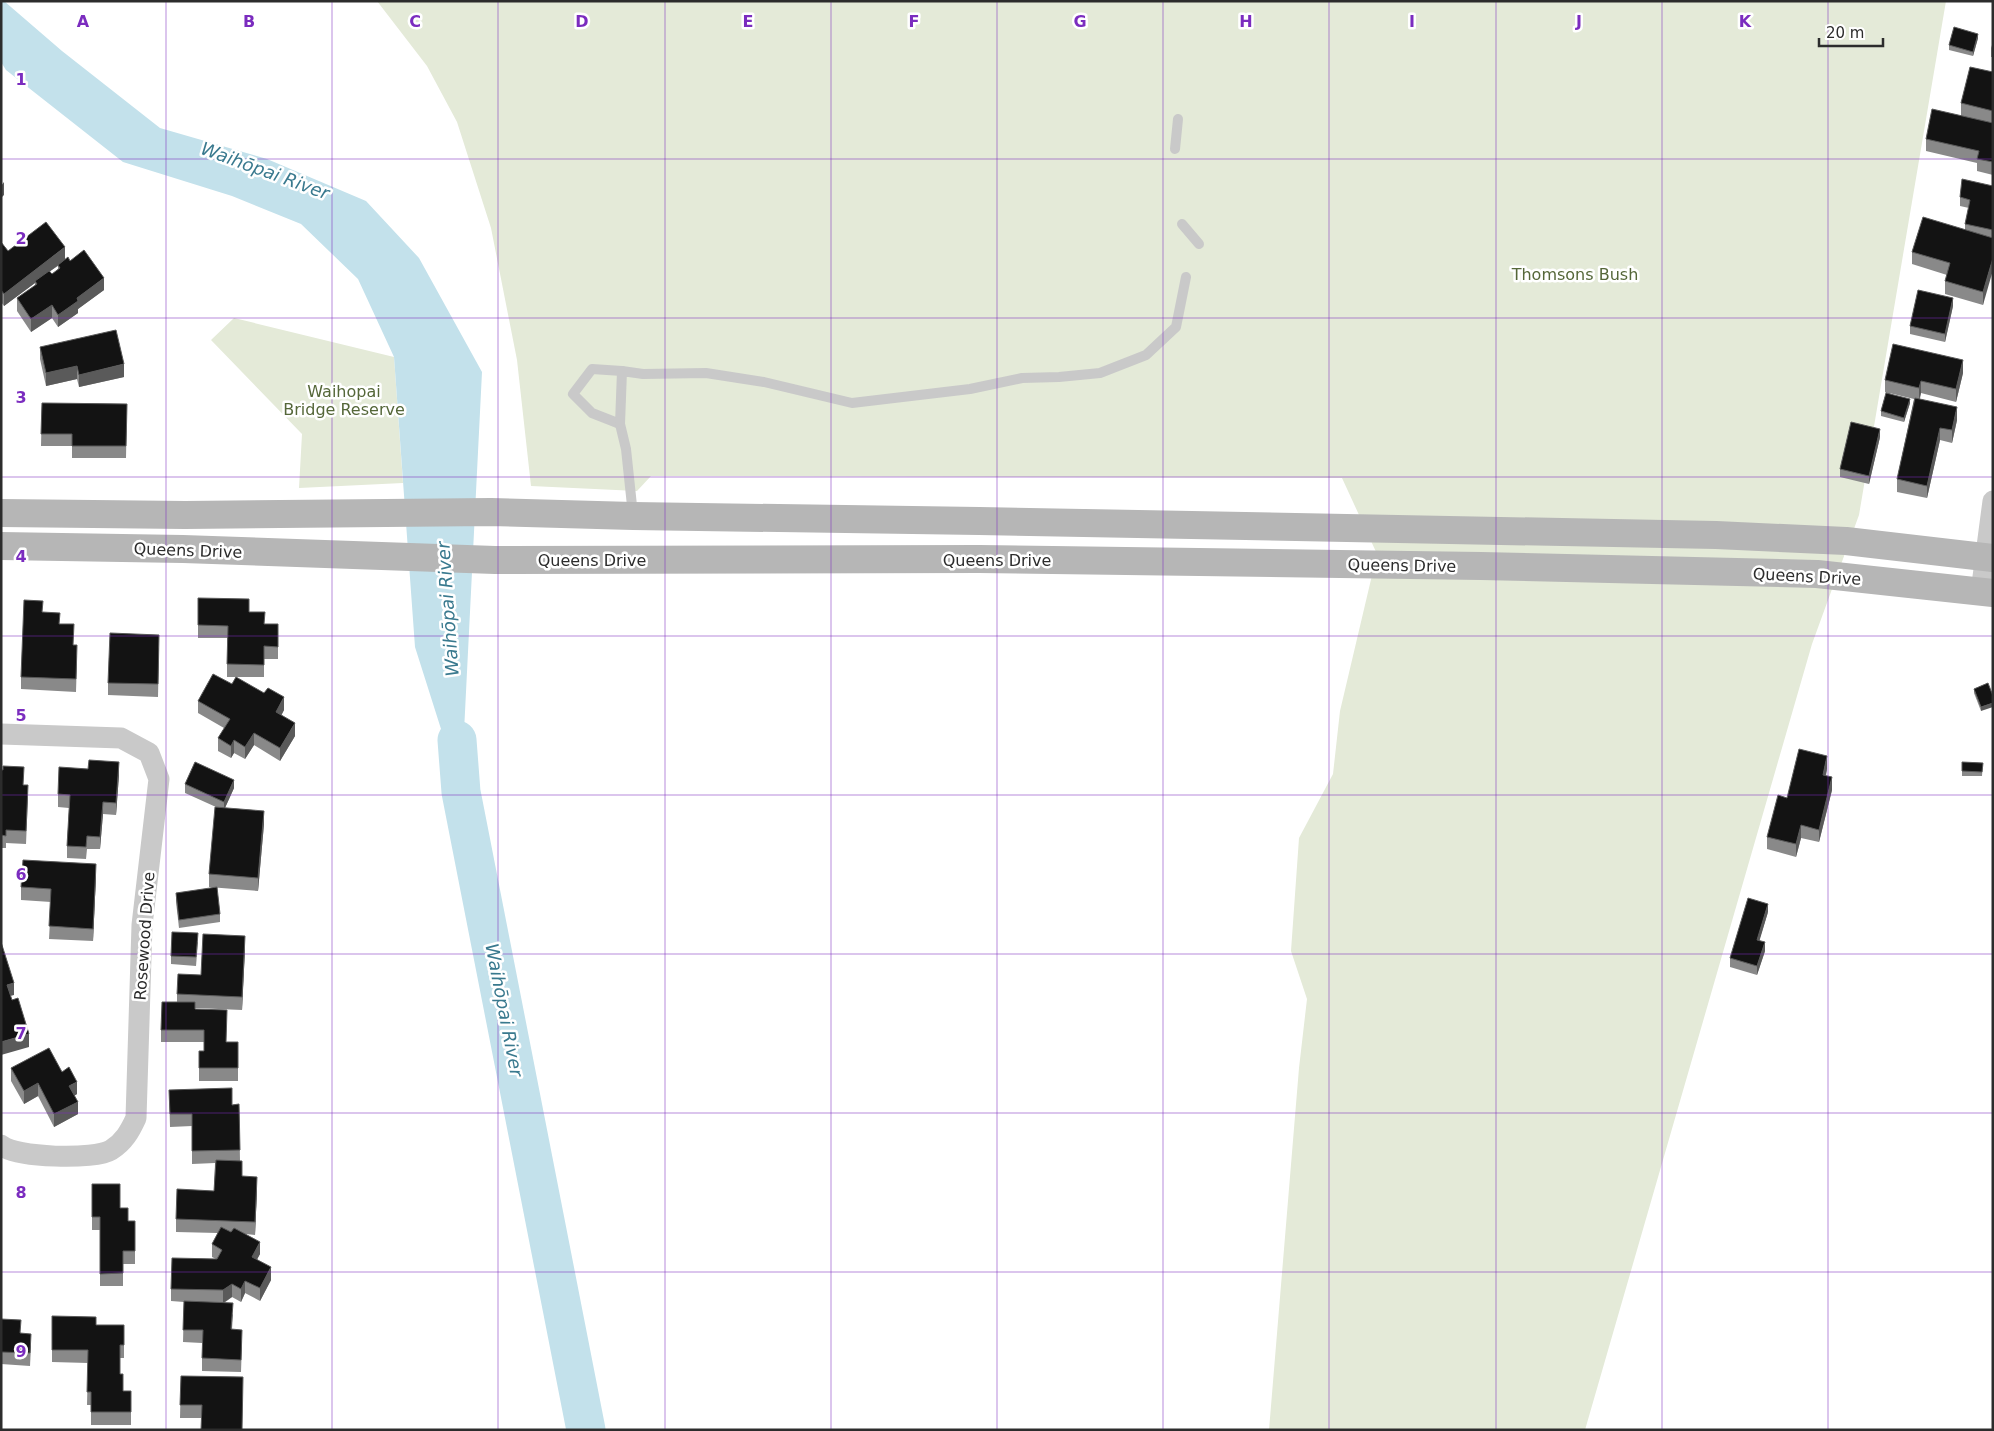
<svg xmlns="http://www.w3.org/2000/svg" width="1994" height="1431" viewBox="0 0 1994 1431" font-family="'DejaVu Sans',sans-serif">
	<rect width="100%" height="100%" fill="#fff"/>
	<g fill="#e4ead8">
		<polygon points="377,1 1946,1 1859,515 1812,644 1585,1430 1269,1430 1299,1068 1307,999 1291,951 1299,838 1333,774 1340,711 1377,554 1342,478 651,476 637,491 531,486 517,360 491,228 457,122 427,66"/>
		<polygon points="234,318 394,357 403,483 299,488 302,434 211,340"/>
	</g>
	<polygon fill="#c3e1eb" points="1,1 4,1 62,51 160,128 267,159 366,201 419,258 482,372 461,792 415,647 394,357 358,279 301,224 232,196 123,162 6,70 1,62"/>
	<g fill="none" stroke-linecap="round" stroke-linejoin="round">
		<polyline stroke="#c3e1eb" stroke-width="39" points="457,740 461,792 586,1430"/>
		<g stroke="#c9c9c9" stroke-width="10">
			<polyline points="1175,149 1178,119"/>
			<polyline points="1182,224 1199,244"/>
			<polyline points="620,424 592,413 573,394 592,369 622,371"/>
			<polyline points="633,515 626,449 620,424 622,371 643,374 706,373 764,382 852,403 970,389 1022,378 1059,377 1100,373 1146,355 1176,327 1186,277"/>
		</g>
		<g stroke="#c9c9c9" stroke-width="21">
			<polyline points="1981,592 1993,501"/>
			<path d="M1,734L121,738L149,753L159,779L142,925L136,1118C130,1131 124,1142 111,1150C95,1160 15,1158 1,1145"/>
		</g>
		<g stroke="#b6b6b6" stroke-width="28">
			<polyline points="1,513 185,515 491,512 633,516 979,521 1716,535 1846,541 1993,558"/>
			<polyline points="1,546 183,549 495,560 979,559 1481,566 1817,574 1993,593"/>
		</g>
	</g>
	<g fill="#898989" fill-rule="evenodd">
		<polygon points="1978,38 1973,56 1949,50 1949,45"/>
		<polygon points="1993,42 1993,57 1991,57 1991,48"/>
		<polygon points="1993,72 1993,175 1977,171 1977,163 1926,151 1926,139 1961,116 1961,103"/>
		<polygon points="1993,186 1993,238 1983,305 1945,294 1945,281 1947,275 1912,264 1912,252 1965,230 1965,224 1969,208 1960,206 1960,197"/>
		<path d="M1,242L8,251L65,259L70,261L104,290L78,309V313L58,327L52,318L31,332L17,311V298L35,286V283L4,306L1,302ZM58,266V269L52,274L50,271Z"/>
		<polygon points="1953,306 1945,342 1910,334 1910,326"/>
		<polygon points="40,347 124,377 79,387 77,379 46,386 40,359"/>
		<polygon points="1963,373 1956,402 1921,393 1920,399 1957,420 1952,443 1940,440 1927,498 1897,492 1897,479 1914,399 1889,393 1910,403 1904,422 1881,416 1881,411 1886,393 1885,392 1885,380"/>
		<polygon points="42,403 127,404 126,458 72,458 72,446 41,446"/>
		<polygon points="1880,437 1869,484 1840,477 1840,469"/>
		<polygon points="198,598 249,612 265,624 278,637 278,659 264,659 264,677 236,677 284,710 281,716 295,736 280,761 254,745 245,759 234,753 231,758 218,751 218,738 224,728 198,713 198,701 232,684 236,677 227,677 227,638 198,638"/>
		<polygon points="43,612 60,624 73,645 77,657 76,692 21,689 21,677"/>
		<polygon points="159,648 158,697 108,695 108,683"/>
		<polygon points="1988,683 1981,711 1974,693 1974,689"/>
		<polygon points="1962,762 1983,763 1982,776 1962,776"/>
		<polygon points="1827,769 1826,776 1832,790 1819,842 1801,838 1796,857 1767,849 1767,837 1787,798"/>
		<polygon points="1,770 23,785 28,797 26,844 6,843 6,848 1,848"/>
		<polygon points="119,775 116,815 103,814 100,849 87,849 86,859 67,858 67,846 69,808 58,807 58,794"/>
		<polygon points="185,784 234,788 225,808 264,824 258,891 209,887 209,874 216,807 185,793"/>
		<polygon points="96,876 93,941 49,939 51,902 21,900 21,887"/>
		<polygon points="176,893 220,914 220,922 179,928 176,902"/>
		<polygon points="1768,912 1759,941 1765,951 1757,975 1730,967 1730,958"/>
		<polygon points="198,942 196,966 171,964 171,956"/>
		<polygon points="245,949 242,1010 195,1008 195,1009 226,1042 238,1042 238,1081 199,1081 199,1051 204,1051 204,1042 161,1042 161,1030 177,1002 177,994 201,975"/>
		<polygon points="11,1068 62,1072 77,1094 74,1096 78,1114 54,1127 38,1096 24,1104 11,1081"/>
		<polygon points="169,1090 232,1105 239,1104 240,1161 242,1177 257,1190 255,1235 246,1234 260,1254 257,1259 271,1280 260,1301 245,1293 241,1302 232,1297 224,1303 233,1315 232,1329 242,1342 241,1372 202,1371 202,1343 183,1342 184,1302 171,1301 171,1289 216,1259 212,1257 212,1244 218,1233 176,1232 176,1219 214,1191 215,1163 192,1164 192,1126 170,1127"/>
		<polygon points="92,1184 120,1208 128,1221 135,1221 135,1264 123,1264 123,1286 100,1286 100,1230 92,1230"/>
		<polygon points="52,1316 96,1325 124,1325 124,1358 120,1358 120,1374 123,1391 131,1391 131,1425 91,1425 91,1405 87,1405 88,1363 52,1362"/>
		<polygon points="1,1319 21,1333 31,1346 30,1366 1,1364"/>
		<polygon points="181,1376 243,1377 202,1418 180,1418"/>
	</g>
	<g fill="#5a5a5a">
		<polygon points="1978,34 1978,38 1973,56 1973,52"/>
		<polygon points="4,182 4,195 1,198 1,186"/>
		<polygon points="65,247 65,260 36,282 35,281 35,283 4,306 4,294"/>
		<polygon points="1993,258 1993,270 1983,305 1983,292"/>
		<polygon points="104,278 104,290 78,309 78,313 58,327 58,315 77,298"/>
		<polygon points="1953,298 1953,306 1945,342 1945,334"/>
		<polygon points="52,305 52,318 31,332 31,319"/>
		<polygon points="1963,360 1963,373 1956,402 1956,389"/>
		<polygon points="124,364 124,377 79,387 79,375"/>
		<polygon points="77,366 77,379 46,386 46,373"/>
		<polygon points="1921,381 1921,393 1919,400 1919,388"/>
		<polygon points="1910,399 1910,403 1904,422 1904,418"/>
		<polygon points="1957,407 1957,420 1952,443 1952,430"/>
		<polygon points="1940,428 1940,440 1927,498 1927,486"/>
		<polygon points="1880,429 1880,437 1869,484 1869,476"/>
		<polygon points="284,697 284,710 276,725 276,712"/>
		<polygon points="1993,703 1993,707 1981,711 1981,707"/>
		<polygon points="295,723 295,736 280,761 280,748"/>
		<polygon points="254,733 254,745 245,759 245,747"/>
		<polygon points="234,740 234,753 231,758 231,746"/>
		<polygon points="1827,756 1827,769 1823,787 1823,775"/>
		<polygon points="119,762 119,775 116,815 116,803"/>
		<polygon points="1832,777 1832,790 1819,842 1819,830"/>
		<polygon points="234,780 234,788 224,810 224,802"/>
		<polygon points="103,802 103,814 100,849 100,837"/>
		<polygon points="264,811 264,824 258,891 258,878"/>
		<polygon points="1801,825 1801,838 1796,857 1796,844"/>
		<polygon points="96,864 96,876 93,941 93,929"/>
		<polygon points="1768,904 1768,912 1757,949 1757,940"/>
		<polygon points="245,936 245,949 242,1010 242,997"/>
		<polygon points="1765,942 1765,951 1757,975 1757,966"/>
		<polygon points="14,983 14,995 7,997 7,985"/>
		<polygon points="29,1034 29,1047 1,1055 1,1042"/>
		<polygon points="77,1082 77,1094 69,1099 69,1086"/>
		<polygon points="38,1083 38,1096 24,1104 24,1091"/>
		<polygon points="78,1102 78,1114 54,1127 54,1114"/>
		<polygon points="257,1177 257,1190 255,1235 255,1222"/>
		<polygon points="260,1242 260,1254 252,1269 252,1257"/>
		<polygon points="271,1267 271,1280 260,1301 260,1288"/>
		<polygon points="245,1281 245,1293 241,1302 241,1289"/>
		<polygon points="232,1284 232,1297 223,1303 223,1290"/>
	</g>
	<g fill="#131313" stroke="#5a5a5a">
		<polygon points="1954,27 1978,34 1973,52 1949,45"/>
		<polygon points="1970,67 1993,72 1993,111 1961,103"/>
		<polygon points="1932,109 1993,123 1993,162 1977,159 1979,151 1926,139"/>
		<polygon points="1962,179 1993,186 1993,230 1965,224 1970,200 1960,197"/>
		<polygon points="1923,217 1993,238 1993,258 1983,292 1945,281 1950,263 1912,252"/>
		<polygon points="46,222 65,247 4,294 1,290 1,242 8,251"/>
		<polygon points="84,250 104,278 77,298 78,301 58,315 52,305 31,319 17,298 37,284 35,281 49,271 52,274 60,268 58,265 68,257 70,261"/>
		<polygon points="1918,290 1953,298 1945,334 1910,326"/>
		<polygon points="116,330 124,364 79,375 77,366 46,373 40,347"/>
		<polygon points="1893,344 1963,360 1956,389 1921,381 1919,388 1885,380"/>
		<polygon points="1886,393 1910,399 1904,418 1881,411"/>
		<polygon points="1915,398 1957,407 1952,430 1940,428 1927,486 1897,479"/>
		<polygon points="42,403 127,404 126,446 72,446 72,434 41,434"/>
		<polygon points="1851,422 1880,429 1869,476 1840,469"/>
		<polygon points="198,598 249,599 249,612 265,612 264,624 278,624 278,647 264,646 264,665 227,664 228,626 198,625"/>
		<polygon points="24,600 43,601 42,612 60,613 59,624 74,624 73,645 77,645 76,679 21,677"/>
		<polygon points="110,633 159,635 158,684 108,683"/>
		<polygon points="213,674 232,684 236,677 264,693 268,688 284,697 276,712 295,723 280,748 254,733 245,747 234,740 231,746 218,738 230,719 198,701"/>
		<polygon points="1988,683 1993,696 1993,703 1981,707 1974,689"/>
		<polygon points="1799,749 1827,756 1823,775 1832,777 1819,830 1801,825 1796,844 1767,837 1778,795 1787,798"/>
		<polygon points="89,760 119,762 116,803 103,802 100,837 87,836 86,847 67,846 70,795 58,794 59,767 88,769"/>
		<polygon points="195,762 234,780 224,802 185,784"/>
		<polygon points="1962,762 1983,763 1982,772 1962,771"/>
		<polygon points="3,766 24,767 23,785 28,785 26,831 6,830 6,836 1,835 1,770 3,770"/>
		<polygon points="215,807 264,811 258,878 209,874"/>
		<polygon points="23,860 96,864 93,929 49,926 51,889 21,887"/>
		<polygon points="217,887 220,914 179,920 176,893"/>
		<polygon points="1748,898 1768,904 1757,940 1765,942 1757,966 1730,958"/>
		<polygon points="172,932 198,933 196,957 171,956"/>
		<polygon points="203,934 245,936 242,997 177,994 178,974 201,975"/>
		<polygon points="1,942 14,983 7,985 12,1000 18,998 29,1034 1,1042"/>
		<polygon points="162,1002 195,1002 195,1009 227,1010 226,1042 238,1042 238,1068 199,1068 199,1051 204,1051 204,1030 161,1030"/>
		<polygon points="49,1048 62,1072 69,1067 77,1082 69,1086 78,1102 54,1114 38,1083 24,1091 11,1068"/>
		<polygon points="232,1088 232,1105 239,1104 240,1150 192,1151 192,1114 170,1114 169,1090"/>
		<polygon points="216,1160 242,1161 242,1176 257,1177 255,1222 176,1219 177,1189 214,1191"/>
		<polygon points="92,1184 120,1184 120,1208 128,1208 128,1221 135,1221 135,1251 123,1251 123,1273 100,1274 100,1217 92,1217"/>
		<polygon points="221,1227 231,1232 234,1228 260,1242 252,1257 271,1267 260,1288 245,1281 241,1289 232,1284 223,1290 171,1289 172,1258 217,1259 222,1250 212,1244"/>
		<polygon points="184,1301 233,1303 231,1329 242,1330 241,1360 202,1358 203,1330 183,1330"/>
		<polygon points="52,1316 96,1317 96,1325 124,1325 124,1345 120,1345 120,1374 123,1374 123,1391 131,1391 131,1412 91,1412 91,1392 87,1392 88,1350 52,1350"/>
		<polygon points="1,1319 21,1320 20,1333 31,1334 30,1353 1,1352"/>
		<polygon points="181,1376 243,1377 242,1430 201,1430 202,1405 180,1405"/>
	</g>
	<path fill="none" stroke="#7b2cbf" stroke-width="1" stroke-opacity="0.55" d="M166,1V1430M332,1V1430M498,1V1430M665,1V1430M831,1V1430M997,1V1430M1163,1V1430M1329,1V1430M1496,1V1430M1662,1V1430M1828,1V1430M1,159H1993M1,318H1993M1,477H1993M1,636H1993M1,795H1993M1,954H1993M1,1113H1993M1,1272H1993"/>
	<g text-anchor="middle" stroke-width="5" stroke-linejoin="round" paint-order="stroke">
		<g font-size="16" fill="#556739" stroke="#fff">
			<text x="1575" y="280">Thomsons Bush</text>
			<text x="344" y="397">Waihopai<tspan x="344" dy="18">Bridge Reserve</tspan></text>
		</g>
		<g font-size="16" fill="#2c2c2c" stroke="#fff">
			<text transform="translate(188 550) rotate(2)" y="6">Queens Drive</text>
			<text x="592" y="566">Queens Drive</text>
			<text x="997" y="566">Queens Drive</text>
			<text transform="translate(1402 565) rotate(1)" y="6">Queens Drive</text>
			<text transform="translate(1807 576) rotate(3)" y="6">Queens Drive</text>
			<text transform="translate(144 936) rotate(-86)" y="6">Rosewood Drive</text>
		</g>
		<g font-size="18" font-style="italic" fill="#39798e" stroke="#fff">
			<text transform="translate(265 171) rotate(20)" y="6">Waihōpai River</text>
			<text transform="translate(448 609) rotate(-94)" y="6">Waihōpai River</text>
			<text transform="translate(504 1010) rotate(79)" y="6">Waihōpai River</text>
		</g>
	</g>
	<g font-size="16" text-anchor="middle" font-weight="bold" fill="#7b2cbf" stroke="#fff" stroke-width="5" stroke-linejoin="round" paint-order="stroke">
		<text x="83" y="27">A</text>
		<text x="249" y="27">B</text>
		<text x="415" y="27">C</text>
		<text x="582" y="27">D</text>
		<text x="748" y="27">E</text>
		<text x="914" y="27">F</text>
		<text x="1080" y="27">G</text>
		<text x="1246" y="27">H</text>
		<text x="1412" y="27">I</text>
		<text x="1579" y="27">J</text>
		<text x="1745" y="27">K</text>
		<text x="21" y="85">1</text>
		<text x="21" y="244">2</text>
		<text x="21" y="403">3</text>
		<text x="21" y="562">4</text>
		<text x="21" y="721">5</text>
		<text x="21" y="880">6</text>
		<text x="21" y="1039">7</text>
		<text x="21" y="1198">8</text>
		<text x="21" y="1357">9</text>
	</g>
	<rect width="1994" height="1431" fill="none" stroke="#2c2c2c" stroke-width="5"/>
	<path d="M1819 38v8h64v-8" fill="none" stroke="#2c2c2c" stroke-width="2.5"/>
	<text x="1826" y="38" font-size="15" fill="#2c2c2c" stroke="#ffffff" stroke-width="4" paint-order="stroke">20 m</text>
</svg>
